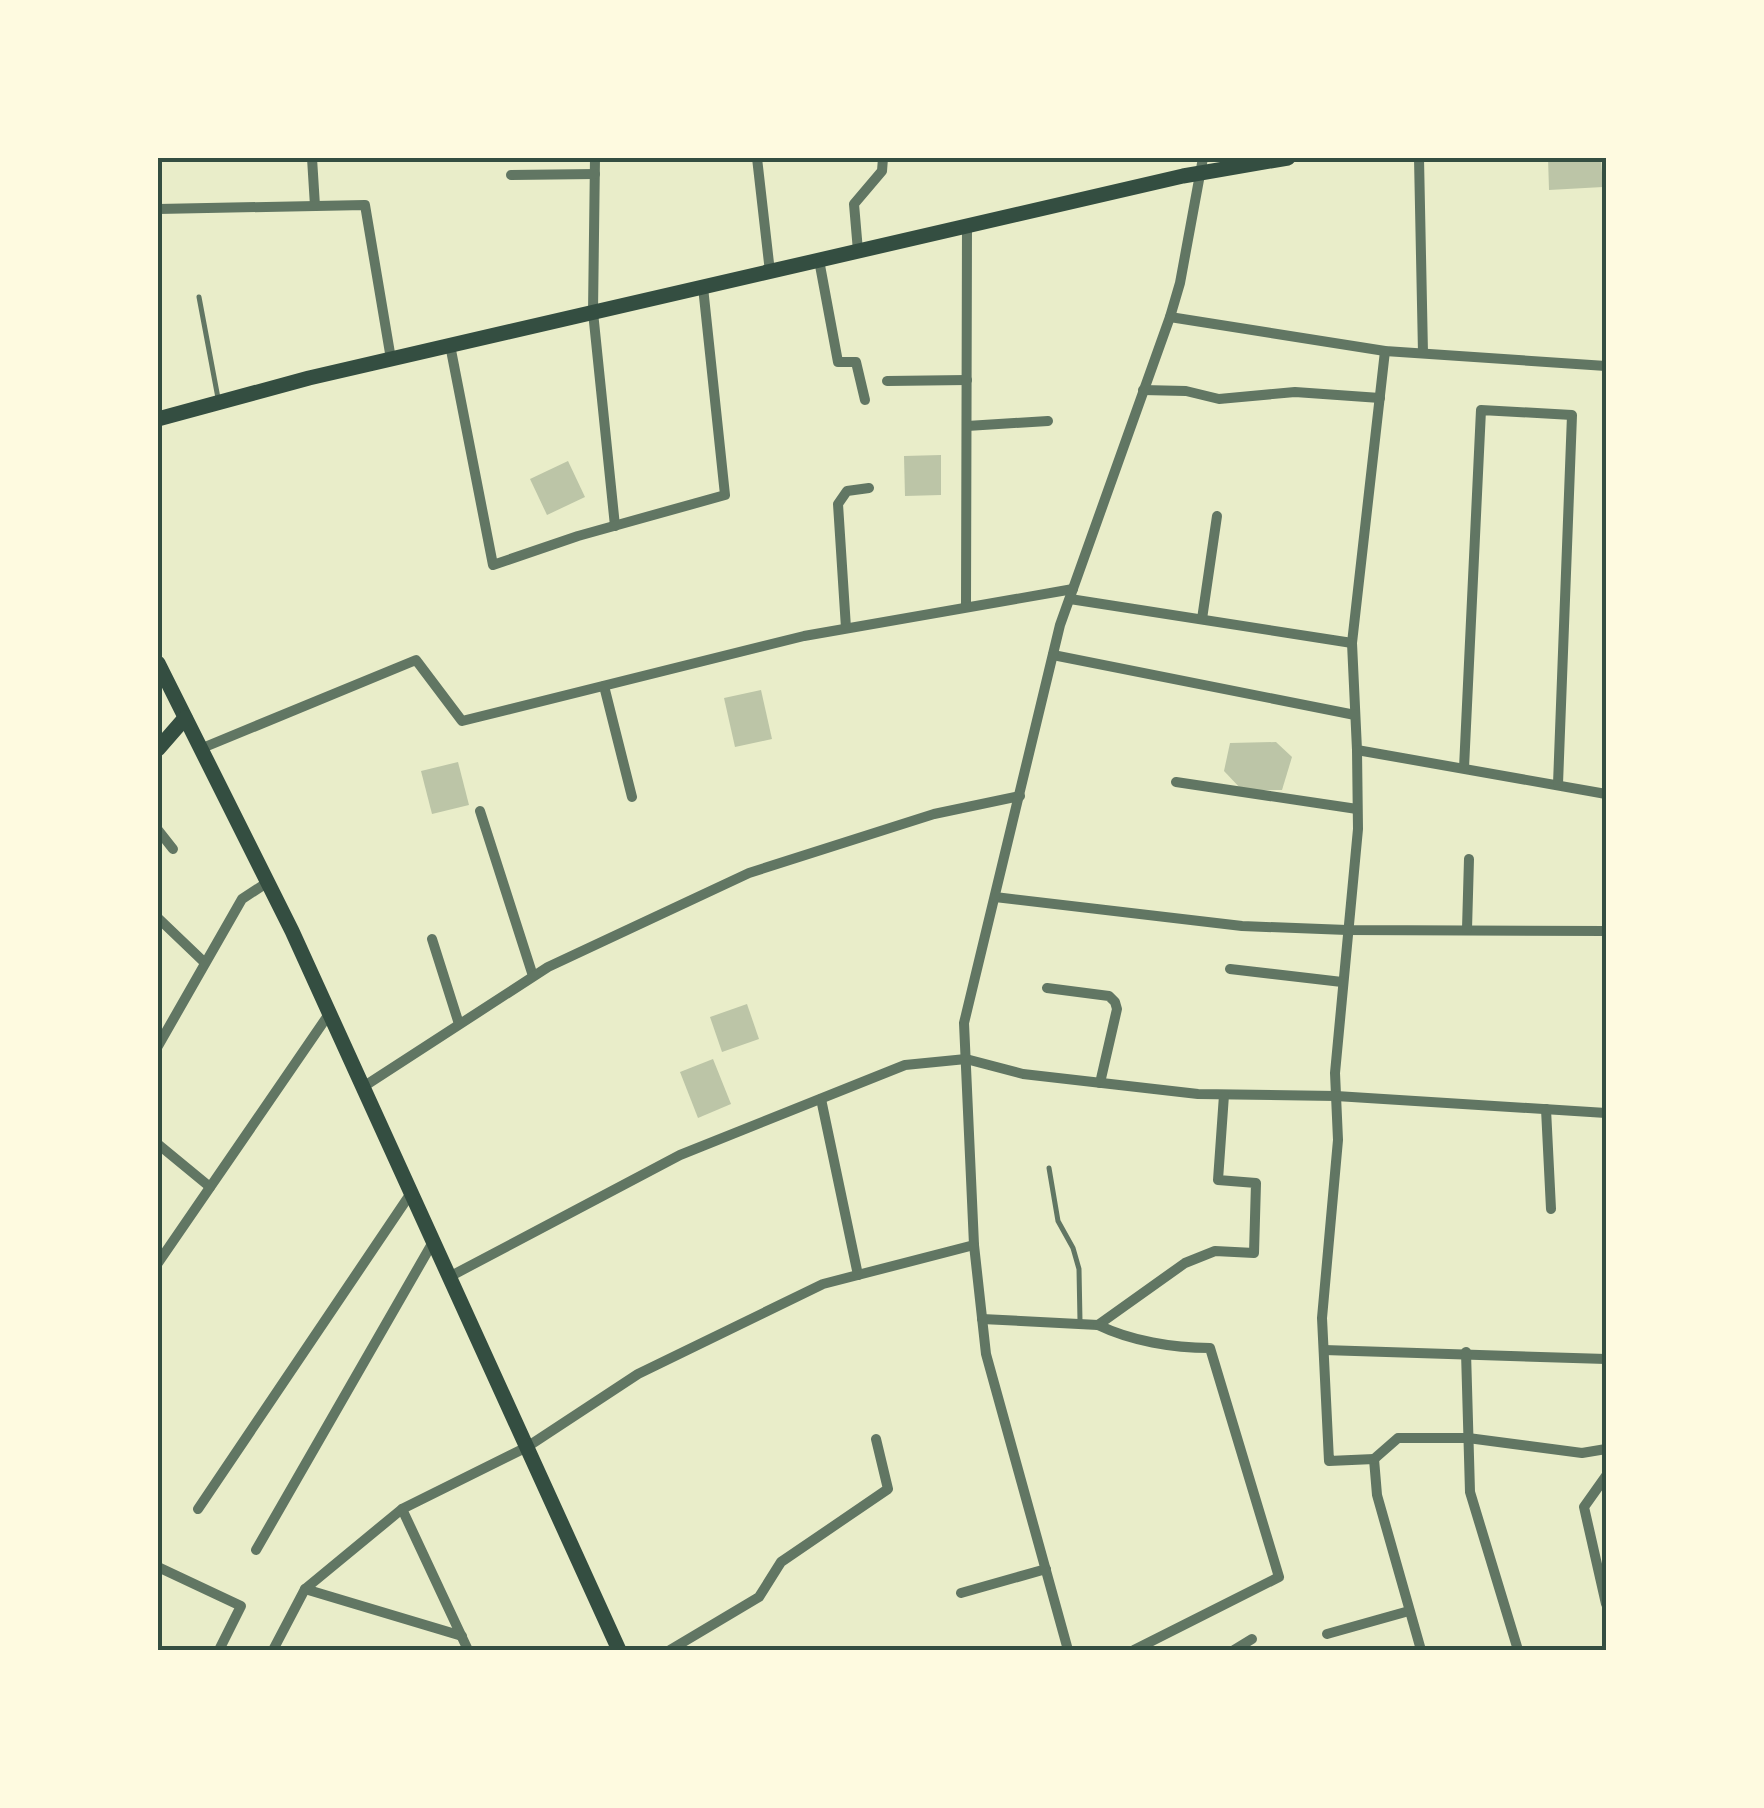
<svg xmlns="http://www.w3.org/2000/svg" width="1764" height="1808" viewBox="0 0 1764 1808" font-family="Barlow,sans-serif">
	<rect width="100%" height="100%" fill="#e9edc9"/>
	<g fill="#bcc5a7">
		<polygon points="1548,158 1601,158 1603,187 1549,190"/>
		<polygon points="941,455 941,495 905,496 904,456"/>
		<polygon points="568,461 585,497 547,515 530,479"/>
		<polygon points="761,690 772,739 735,747 724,698"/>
		<polygon points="1276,742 1292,757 1282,790 1242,790 1224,771 1230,743"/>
		<polygon points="458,762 469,805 432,814 421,771"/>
		<polygon points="747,1004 759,1039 722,1052 710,1017"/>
		<polygon points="713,1059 731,1104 698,1118 680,1072"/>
	</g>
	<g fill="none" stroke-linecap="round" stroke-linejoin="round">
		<g stroke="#617663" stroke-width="5">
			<polyline points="199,297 218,398"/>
			<polyline points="1049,1168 1058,1221 1073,1248 1079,1269 1080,1321"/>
		</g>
		<g stroke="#617663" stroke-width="10">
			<polyline points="312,158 315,206"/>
			<polyline points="595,158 593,312 615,526"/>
			<polyline points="757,158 770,272"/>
			<polyline points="1419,158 1423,353"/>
			<polyline points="511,175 595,174"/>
			<polyline points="158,209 365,205 391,359"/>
			<polyline points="858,251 854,204 882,171 883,158"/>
			<polyline points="819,260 838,362 856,362 865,400"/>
			<polyline points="1170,317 1385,351 1606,366"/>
			<polyline points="450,345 493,565 578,536 725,495 703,287"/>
			<polyline points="887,381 967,380"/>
			<polyline points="1143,390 1186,391 1219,399 1295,392 1380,398"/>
			<polyline points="967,426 1048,421"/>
			<polyline points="1070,599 1352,643 1385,351"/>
			<polyline points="966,607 967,226"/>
			<polyline points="1202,619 1217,516"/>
			<polyline points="846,628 838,504 847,491 869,488"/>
			<polyline points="1352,643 1357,750 1606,794"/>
			<polyline points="1053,655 1355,715"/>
			<polyline points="604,686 632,797"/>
			<polyline points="200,749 416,660 462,721 804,636 1073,589"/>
			<polyline points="1357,750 1358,829 1335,1073 1338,1140 1322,1318 1329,1461 1374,1459 1377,1495 1421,1650"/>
			<polyline points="1464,768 1481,410 1572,415 1558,784"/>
			<polyline points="1176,782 1357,809"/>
			<polyline points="480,811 533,976"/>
			<polyline points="158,830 173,849"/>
			<polyline points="995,897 1242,926 1347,930 1606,931"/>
			<polyline points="158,918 204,962"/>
			<polyline points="1467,929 1469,859"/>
			<polyline points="432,939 459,1024"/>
			<polyline points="1230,969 1342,982"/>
			<polyline points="1047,988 1109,996 1115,1002 1117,1009 1100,1083"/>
			<polyline points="158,1046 242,899 268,882"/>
			<polyline points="363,1087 548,967 749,873 934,814 1020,796"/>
			<polyline points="821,1099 858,1275"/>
			<polyline points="1546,1109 1551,1209"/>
			<polyline points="159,1145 210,1187"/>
			<polyline points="158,1263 329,1014"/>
			<polyline points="449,1277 680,1155 905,1065 966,1059 1023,1074 1198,1094 1336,1096 1606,1113"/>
			<polyline points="982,1319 1098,1325 1185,1263 1215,1251 1254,1253 1256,1183 1218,1180 1224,1095"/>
			<path d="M1098,1325C1131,1341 1173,1348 1210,1348L1279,1577L1134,1650"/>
			<polyline points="1324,1350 1606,1359"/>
			<polyline points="1466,1352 1470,1492 1518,1650"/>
			<polyline points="1374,1459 1398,1438 1468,1438 1582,1453 1606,1449"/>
			<polyline points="1606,1476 1584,1507 1606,1604"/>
			<polyline points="198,1509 411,1193"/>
			<polyline points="402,1509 468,1650"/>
			<polyline points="256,1550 433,1242"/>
			<polyline points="158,1567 241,1606 219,1650"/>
			<polyline points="305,1589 462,1636"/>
			<polyline points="961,1593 1046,1569"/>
			<polyline points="1327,1634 1409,1611"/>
			<polyline points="273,1650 305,1589 402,1509 527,1447 638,1374 823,1284 974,1245"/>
			<polyline points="670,1650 759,1597 781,1562 888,1489 876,1439"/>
			<polyline points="1068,1650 986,1354 974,1245 964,1023 1060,625 1170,317 1180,283 1203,158"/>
			<polyline points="1234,1650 1252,1639"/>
		</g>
		<g stroke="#344e41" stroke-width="15">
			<polyline points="158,419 309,378 1183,176 1288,158"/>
			<polyline points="158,663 292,931 619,1650"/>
			<polyline points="158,749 185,718"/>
		</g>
	</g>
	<rect width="1764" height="1808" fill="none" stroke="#fefae0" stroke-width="320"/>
	<rect x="160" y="160" width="1444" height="1488" fill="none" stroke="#344e41" stroke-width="4"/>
</svg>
